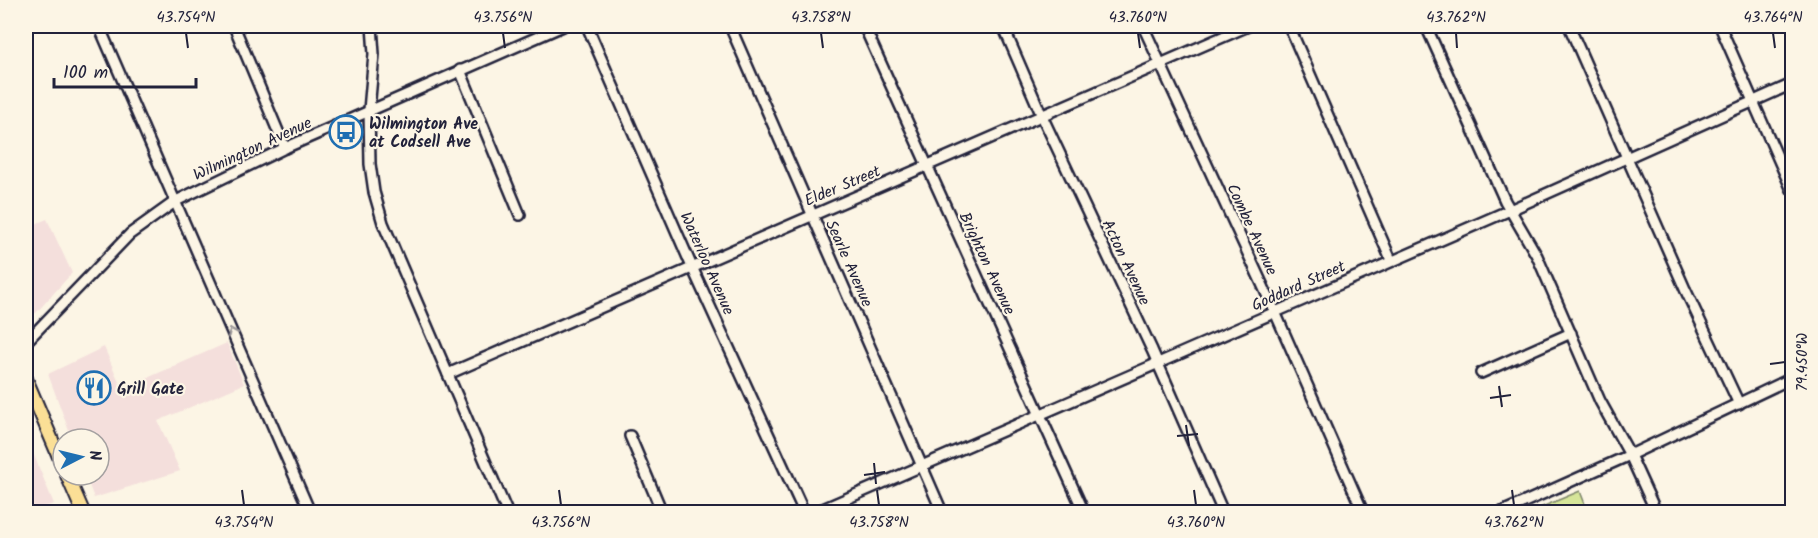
<svg xmlns="http://www.w3.org/2000/svg" width="1818" height="538" viewBox="0 0 1818 538" font-family="Kalam,sans-serif">
	<rect width="100%" height="100%" fill="#fcf5e5"/>
	<filter id="ink" filterUnits="userSpaceOnUse"><feTurbulence type="fractalNoise" baseFrequency=".0167" numOctaves="2"/><feDisplacementMap in="SourceGraphic" scale="12" xChannelSelector="R" yChannelSelector="G"/><feConvolveMatrix kernelMatrix="1 2 1 2 8 2 1 2 1" color-interpolation-filters="sRGB"/></filter>
	<g filter="url(#ink)">
		<g fill="#f4dfdc">
			<polygon points="47,219 72,273 36,313 26,315 26,228"/>
			<polygon points="227,343 244,384 158,421 180,471 94,498 85,475 99,475 99,439 72,439 48,374 104,347 122,389"/>
			<polygon points="33,453 54,504 26,512 26,455"/>
		</g>
		<polygon fill="#d6e599" stroke="#7c846a" stroke-width="1.5" points="1580,491 1588,512 1530,512"/>
		<g fill="none" stroke-linecap="round" stroke-linejoin="round">
			<g stroke="#22223b" stroke-width="14">
				<g id="minor">
					<polyline points="99,26 310,512"/>
					<polyline points="234,26 285,148"/>
					<polyline points="372,26 374,54 369,110 370,164 374,192 383,223 507,512"/>
					<polyline points="587,26 692,267 804,512"/>
					<polyline points="730,26 942,512"/>
					<polyline points="864,26 1084,512"/>
					<polyline points="1003,26 1042,116 1152,350 1223,512"/>
					<polyline points="1143,26 1275,312 1363,512"/>
					<polyline points="1289,26 1391,260"/>
					<polyline points="1426,26 1505,201 1537,256 1600,401 1630,455 1656,512"/>
					<polyline points="1569,26 1685,289 1739,404"/>
					<polyline points="1720,26 1792,190"/>
					<polyline points="460,70 520,215"/>
					<polyline points="26,342 130,234 176,201 285,148 563,26"/>
					<polyline points="1481,373 1571,333"/>
					<polyline points="448,374 1248,26"/>
					<polyline points="630,436 662,512"/>
					<polyline points="816,512 1510,210 1792,84"/>
					<polyline points="1502,512 1630,455 1792,378"/>
				</g>
			</g>
			<g stroke="#22223b" stroke-width="16">
				<g id="major">
					<polyline points="26,379 63,466"/>
					<polyline points="67,475 83,512"/>
				</g>
			</g>
			<use href="#minor" stroke="#fcf5e5" stroke-width="9"/>
			<use href="#major" stroke="#fbdf96" stroke-width="12"/>
		</g>
		<defs><path id="oneway-chevron" d="M-2-3.5L2.5 0L-2 3.5" fill="none" stroke-width="1.6" stroke-linecap="round" stroke-linejoin="round" transform="scale(1.5)"/></defs>
		<use stroke="#9a9698" href="#oneway-chevron" transform="translate(232 332) rotate(-113)"/>
	</g>
	<path fill="none" stroke="#22223b" stroke-width="2" d="M186,33L188,48M503,33L505,48M821,33L823,48M1138,33L1140,48M1456,33L1457,48M1773,33L1775,48M1770,364L1785,362M1499,386L1502,407M1490,398L1511,395M1186,425L1189,446M1177,436L1198,434M874,463L876,484M864,475L885,472M242,490L244,505M559,490L561,505M877,490L879,505M1194,490L1196,505M1512,490L1514,505"/>
	<defs>
		<g id="bus-ring" transform="scale(1.725)"><circle r="9.5" fill="#fcf5e5" stroke="#1f6fb2" stroke-width="1.5"/><path d="M-5-6H5V4H4V6H2V4H-2V6H-4V4H-5ZM-3.5-4V0h7V-4ZM-3.5 1.2v1.5H-2V1.2ZM2 1.2v1.5H3.5V1.2Z" fill="#1f6fb2"/></g>
		<g id="restaurant-ring" transform="scale(1.725)"><circle r="9.5" fill="#fcf5e5" stroke="#1f6fb2" stroke-width="1.5"/><path d="M-5-6h1v4h1v-4h1v4h1v-4h1v5L-1.5 .5V6h-2V.5L-5-1ZM5-6V6H3V1.5H1.5Q1.5-4 5-6Z" fill="#1f6fb2"/></g>
	</defs>
	<g fill-rule="evenodd">
		<use href="#bus-ring" x="346" y="132"/>
		<use href="#restaurant-ring" x="94" y="388"/>
	</g>
	<g text-anchor="middle" stroke-width="4.5" stroke-linejoin="round" paint-order="stroke">
		<g font-size="16" font-weight="bold" fill="#22223b" stroke="#fcf5e5" text-anchor="start">
			<text x="369" y="129">Wilmington Ave<tspan x="369" dy="18">at Codsell Ave</tspan></text>
			<text x="117" y="394">Grill Gate</text>
		</g>
		<g font-size="16" fill="#22223b" stroke="#fcf5e5">
			<text transform="translate(252 148) rotate(-25)" y="6">Wilmington Avenue</text>
			<text transform="translate(842 185) rotate(-23)" y="6">Elder Street</text>
			<text transform="translate(1253 229) rotate(65)" y="6">Combe Avenue</text>
			<text transform="translate(1127 262) rotate(65)" y="6">Acton Avenue</text>
			<text transform="translate(708 263) rotate(66)" y="6">Waterloo Avenue</text>
			<text transform="translate(850 263) rotate(66)" y="6">Searle Avenue</text>
			<text transform="translate(988 263) rotate(65)" y="6">Brighton Avenue</text>
			<text transform="translate(1298 285) rotate(-24)" y="6">Goddard Street</text>
		</g>
	</g>
	<rect width="1818" height="538" fill="none" stroke="#fcf5e5" stroke-width="66"/>
	<g transform="translate(81 457) rotate(83)"><circle r="28" fill="#fcf5e5" stroke="#a5a1a1" stroke-width="1.5"/>
	<path d="M0-4.5L10 22L0 15L-10 22Z" fill="#1f6fb2"/>
	<text y="-9" font-size="16" font-weight="bold" text-anchor="middle" fill="#22223b">N</text>
	</g>
	<path d="M54 78v9h142v-9" fill="none" stroke="#22223b" stroke-width="3"/>
	<text x="63" y="78" font-size="18" fill="#22223b" stroke="#fcf5e5" stroke-width="4.5" paint-order="stroke">100 m</text>
	<rect x="33" y="33" width="1752" height="472" fill="none" stroke="#22223b" stroke-width="2"/>
	<g font-size="15" text-anchor="middle" fill="#22223b">
		<text x="186" y="22">43.754°N</text>
		<text x="503" y="22">43.756°N</text>
		<text x="821" y="22">43.758°N</text>
		<text x="1138" y="22">43.760°N</text>
		<text x="1456" y="22">43.762°N</text>
		<text x="1773" y="22">43.764°N</text>
		<text transform="translate(1802 362) rotate(-90)" y="5">79.450°W</text>
		<text x="244" y="527">43.754°N</text>
		<text x="561" y="527">43.756°N</text>
		<text x="879" y="527">43.758°N</text>
		<text x="1196" y="527">43.760°N</text>
		<text x="1514" y="527">43.762°N</text>
	</g>
</svg>
